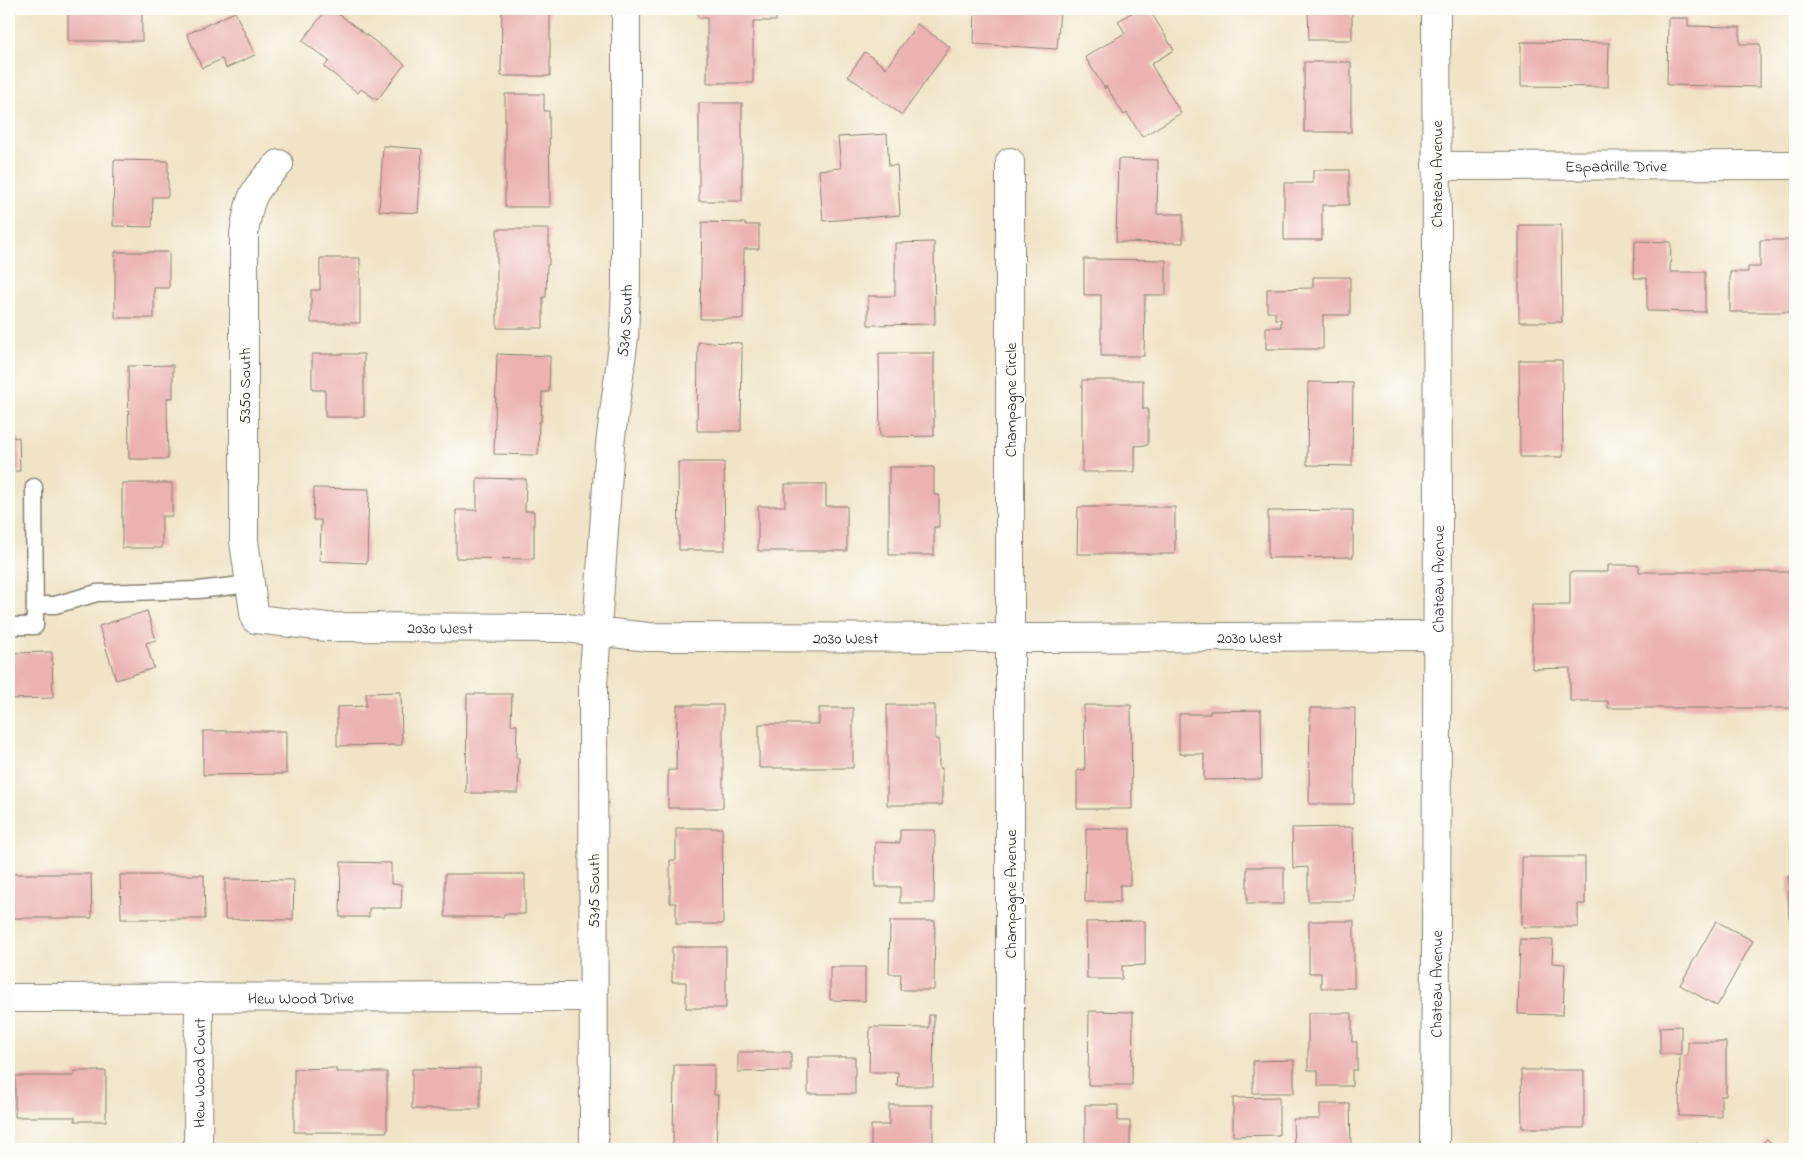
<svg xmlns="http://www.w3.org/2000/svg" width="1804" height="1158" viewBox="0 0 1804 1158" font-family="'Indie Flower',sans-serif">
	<rect width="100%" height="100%" fill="#fdfcf7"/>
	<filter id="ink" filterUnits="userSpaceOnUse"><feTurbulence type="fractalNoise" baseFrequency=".02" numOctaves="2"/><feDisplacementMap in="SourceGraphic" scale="10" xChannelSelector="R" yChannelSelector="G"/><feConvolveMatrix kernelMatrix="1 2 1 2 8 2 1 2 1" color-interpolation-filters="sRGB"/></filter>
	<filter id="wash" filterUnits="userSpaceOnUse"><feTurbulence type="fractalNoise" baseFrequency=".0096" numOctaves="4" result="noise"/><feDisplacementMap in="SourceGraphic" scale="20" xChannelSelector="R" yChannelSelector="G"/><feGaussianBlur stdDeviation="1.12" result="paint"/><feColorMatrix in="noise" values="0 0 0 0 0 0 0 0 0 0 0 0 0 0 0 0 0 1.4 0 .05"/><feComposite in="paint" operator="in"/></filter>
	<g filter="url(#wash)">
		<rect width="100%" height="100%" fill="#f0e3c6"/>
		<g id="blocks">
			<g fill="#ebb2b1">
				<rect x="68" y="9" width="74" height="32"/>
				<polygon points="327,9 332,9 405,64 377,100 361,89 358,93 324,67 329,61 302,41"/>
				<polygon points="502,9 550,9 550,76 501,76"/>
				<polygon points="698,9 776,9 776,21 753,21 753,83 707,83 707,18 698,18"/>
				<polygon points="975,9 1060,9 1057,49 974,44"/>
				<polygon points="1138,9 1149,9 1174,50 1151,64 1181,113 1142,137 1127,113 1124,115 1106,86 1105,89 1085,57 1125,33 1118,21"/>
				<polygon points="1308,9 1352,9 1352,40 1309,40"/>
				<polygon points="235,12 255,55 226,68 222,59 202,68 187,34"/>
				<polygon points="1668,18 1688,18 1688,26 1740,27 1740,44 1760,44 1760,87 1667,85"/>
				<polygon points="917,24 950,47 902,115 848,76 865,52 886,68"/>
				<polygon points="1521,42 1609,43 1608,87 1521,86"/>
				<rect x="1304" y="62" width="47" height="70"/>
				<polygon points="505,94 544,94 544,111 549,111 550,207 505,207"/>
				<rect x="699" y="103" width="43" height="98"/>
				<polygon points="887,134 889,166 897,165 900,215 823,221 819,170 841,168 838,137"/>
				<polygon points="383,146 422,149 418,213 379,211"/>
				<polygon points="1118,159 1158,160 1157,214 1183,214 1183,243 1116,242"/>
				<polygon points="114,160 168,161 168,197 153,197 152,227 113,226"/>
				<polygon points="1313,170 1349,170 1349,205 1322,205 1322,240 1284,240 1284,183 1313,183"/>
				<polygon points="702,222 745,223 745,225 759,225 759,249 744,249 743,319 700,319"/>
				<polygon points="1519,225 1561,225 1562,322 1519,322"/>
				<polygon points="497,229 549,229 549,265 547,265 546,297 543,297 543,328 497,328"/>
				<polygon points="1760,240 1793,240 1793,312 1730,312 1730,272 1748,272 1748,267 1760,267"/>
				<polygon points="1635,241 1671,242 1670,272 1705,272 1705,312 1647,311 1647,278 1634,278"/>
				<polygon points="934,242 935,324 868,325 868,296 895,296 895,243"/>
				<polygon points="115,252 169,252 169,288 154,288 154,318 115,318"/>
				<polygon points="320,258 360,258 360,323 311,323 311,290 320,290"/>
				<polygon points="1084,259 1166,260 1166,295 1145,295 1144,356 1101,356 1101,295 1084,295"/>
				<polygon points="1313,277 1350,277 1350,315 1323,315 1323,349 1266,349 1266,327 1281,327 1281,319 1275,319 1275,312 1267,312 1267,289 1313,288"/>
				<polygon points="698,342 742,343 741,431 697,431"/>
				<polygon points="879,353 934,353 934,436 880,437"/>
				<polygon points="312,354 364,354 364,417 325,417 325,390 312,390"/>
				<polygon points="497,354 550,356 549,392 542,392 541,422 539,422 538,455 494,454"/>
				<polygon points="1519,360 1562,360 1563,457 1520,457"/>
				<polygon points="173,365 173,398 167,398 168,459 129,459 128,366"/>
				<polygon points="1082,380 1143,380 1143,409 1148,409 1148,445 1135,446 1135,472 1082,472"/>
				<polygon points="1308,382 1353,383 1352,466 1307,465"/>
				<polygon points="19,437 20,471 9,471 9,438"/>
				<polygon points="678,462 724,462 725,550 679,550"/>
				<polygon points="889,467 934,467 934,495 939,495 939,527 934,527 934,555 889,555"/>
				<polygon points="477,478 526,479 525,511 534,511 534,559 456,558 456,510 477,510"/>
				<polygon points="122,483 172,483 172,516 162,516 162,548 122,548"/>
				<polygon points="785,484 826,484 826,506 847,506 847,551 758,551 758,506 785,506"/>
				<polygon points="314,488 369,489 367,563 320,561 321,520 313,520"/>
				<polygon points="1078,507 1175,507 1175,554 1077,554"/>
				<polygon points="1353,510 1353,557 1268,558 1268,511"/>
				<polygon points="1608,565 1639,565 1639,572 1795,572 1795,708 1608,708 1608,701 1570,701 1570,668 1532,669 1532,605 1570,605 1570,572 1608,572"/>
				<polygon points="147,611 156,640 146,643 154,668 116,680 99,626"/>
				<polygon points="52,652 53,698 9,699 9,653"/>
				<polygon points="401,692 402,745 337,746 337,707 366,706 366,693"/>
				<polygon points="467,694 512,694 511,725 517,725 516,758 519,758 518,793 466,793"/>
				<polygon points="677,705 723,705 723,808 668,808 668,770 676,770"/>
				<polygon points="887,705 935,705 935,739 939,739 939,768 942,768 942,805 887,805"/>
				<polygon points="1084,705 1131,705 1132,809 1077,809 1077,770 1085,770"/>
				<polygon points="819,708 853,708 853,768 759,768 759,724 819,724"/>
				<polygon points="1310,708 1355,708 1354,804 1309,804"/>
				<polygon points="1261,710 1262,779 1204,780 1204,754 1179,754 1179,714 1210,714 1210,711"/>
				<polygon points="203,731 286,731 286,774 203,775"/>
				<polygon points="1353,827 1354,901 1308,901 1308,867 1293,868 1292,828"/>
				<polygon points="676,828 722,828 723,924 676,924 676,903 670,903 670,860 676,860"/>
				<polygon points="1086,828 1130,829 1130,885 1120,885 1120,902 1085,902"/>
				<polygon points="900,830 935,830 934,903 900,903 900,887 875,887 875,842 900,843"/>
				<polygon points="1522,857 1585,857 1585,904 1578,904 1578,927 1522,927"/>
				<polygon points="341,862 391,863 391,884 402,885 401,908 369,908 369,917 340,917"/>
				<rect x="1247" y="867" width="37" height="37"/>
				<polygon points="9,874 91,874 92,918 9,918"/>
				<polygon points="445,874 525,874 525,914 504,914 504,917 445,917"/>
				<polygon points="120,875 204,875 205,919 121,919"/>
				<polygon points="1788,876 1795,876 1795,918 1789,918"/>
				<polygon points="225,879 294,880 293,920 225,919"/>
				<polygon points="890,921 935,921 934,990 900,990 901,974 889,974"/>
				<polygon points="1145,921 1145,965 1122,966 1122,979 1087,979 1086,922"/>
				<polygon points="1309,921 1354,921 1354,988 1321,988 1321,973 1309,973"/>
				<polygon points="1716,921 1753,941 1717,1006 1680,985"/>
				<polygon points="1520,939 1553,940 1552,963 1565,964 1563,1015 1518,1014"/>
				<polygon points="672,947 726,947 726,1008 686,1008 686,982 672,982"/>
				<polygon points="830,967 865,967 865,1001 830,1000"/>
				<polygon points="1089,1011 1133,1012 1132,1085 1088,1085"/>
				<polygon points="1308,1013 1352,1013 1352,1042 1357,1042 1357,1070 1352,1070 1352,1086 1318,1086 1318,1070 1308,1070"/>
				<polygon points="929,1015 934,1015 933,1086 897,1086 898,1072 869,1072 870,1027 929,1028"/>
				<polygon points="1681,1026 1681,1054 1660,1054 1660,1027"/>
				<polygon points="1688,1042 1726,1042 1726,1096 1721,1096 1721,1117 1679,1116 1680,1055 1688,1056"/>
				<polygon points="738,1052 791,1052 791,1071 738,1072"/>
				<rect x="808" y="1057" width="47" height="37"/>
				<polygon points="1294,1060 1294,1093 1253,1093 1253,1061"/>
				<polygon points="674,1065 714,1065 714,1095 718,1095 716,1149 673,1149"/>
				<polygon points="336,1068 336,1072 387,1072 387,1132 294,1132 294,1069"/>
				<polygon points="480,1068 480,1109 412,1109 412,1069"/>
				<polygon points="1521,1070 1584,1070 1584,1128 1522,1128"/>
				<polygon points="74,1071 106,1071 106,1121 75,1121 75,1117 15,1117 15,1076 74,1076"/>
				<polygon points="1279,1097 1279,1135 1233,1136 1233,1098"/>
				<polygon points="1320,1104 1350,1104 1351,1149 1294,1149 1293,1119 1320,1119"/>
				<polygon points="889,1105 933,1105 933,1149 871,1149 871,1125 889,1125"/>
				<polygon points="1085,1105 1118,1105 1118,1121 1130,1121 1130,1149 1085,1149"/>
				<polygon points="1767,1139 1777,1149 1757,1149"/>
				<polygon points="1697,1143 1703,1149 1692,1149"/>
			</g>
		</g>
	</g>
	<g filter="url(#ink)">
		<use href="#blocks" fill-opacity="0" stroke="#868071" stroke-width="1"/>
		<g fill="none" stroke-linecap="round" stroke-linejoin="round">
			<g stroke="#868071" stroke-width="19">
				<g id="lane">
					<polyline points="35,605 55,605 97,593 198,590 250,584"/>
					<polyline points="9,626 35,626 34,487"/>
				</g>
			</g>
			<g stroke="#868071" stroke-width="30">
				<g id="street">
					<path id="s1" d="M279,164C253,189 249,198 244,234V541L255,619L327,627L565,628L649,637L1042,638L1436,636"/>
					<path id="s2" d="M1436,166L1795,165"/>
					<path id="s3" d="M9,998L593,997"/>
					<path id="s4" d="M198,1149L199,997"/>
					<path id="s5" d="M594,1149L593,686L610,444L624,337L626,285V9"/>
					<polyline points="1010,1149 1010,162"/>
					<path id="s6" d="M1435,1149L1438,513L1436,9"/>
				</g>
			</g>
			<use href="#lane" stroke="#fff" stroke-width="16"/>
			<use href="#street" stroke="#fff" stroke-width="28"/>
		</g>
	</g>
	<g text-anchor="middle" stroke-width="5" stroke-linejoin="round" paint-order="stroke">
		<g font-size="16" fill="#1c1c1c" stroke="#fdfcf7">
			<text dy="6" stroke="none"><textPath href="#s2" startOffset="180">Espadrille Drive</textPath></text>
			<text transform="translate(1436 174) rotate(-90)" y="6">Chateau Avenue</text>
			<text dy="6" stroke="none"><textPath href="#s5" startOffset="830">5310 South</textPath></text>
			<text transform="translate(244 386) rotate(-90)" y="6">5350 South</text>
			<text transform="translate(1010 400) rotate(-90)" y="6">Champagne Circle</text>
			<text dy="6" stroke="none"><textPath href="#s6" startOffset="570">Chateau Avenue</textPath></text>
			<text dy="6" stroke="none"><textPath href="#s1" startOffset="652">2030 West</textPath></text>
			<text dy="6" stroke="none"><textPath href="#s1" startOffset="1462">2030 West</textPath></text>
			<text dy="6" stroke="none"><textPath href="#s1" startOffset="1058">2030 West</textPath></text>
			<text transform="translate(593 891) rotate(-90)" y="6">5315 South</text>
			<text transform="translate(1010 894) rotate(-90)" y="6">Champagne Avenue</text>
			<text dy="6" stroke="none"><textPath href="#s6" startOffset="165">Chateau Avenue</textPath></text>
			<text dy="6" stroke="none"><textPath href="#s3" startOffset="292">Hew Wood Drive</textPath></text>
			<text dy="6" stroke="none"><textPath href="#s4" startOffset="76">Hew Wood Court</textPath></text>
		</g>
	</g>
	<rect width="1804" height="1158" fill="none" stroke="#fdfcf7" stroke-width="30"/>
</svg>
